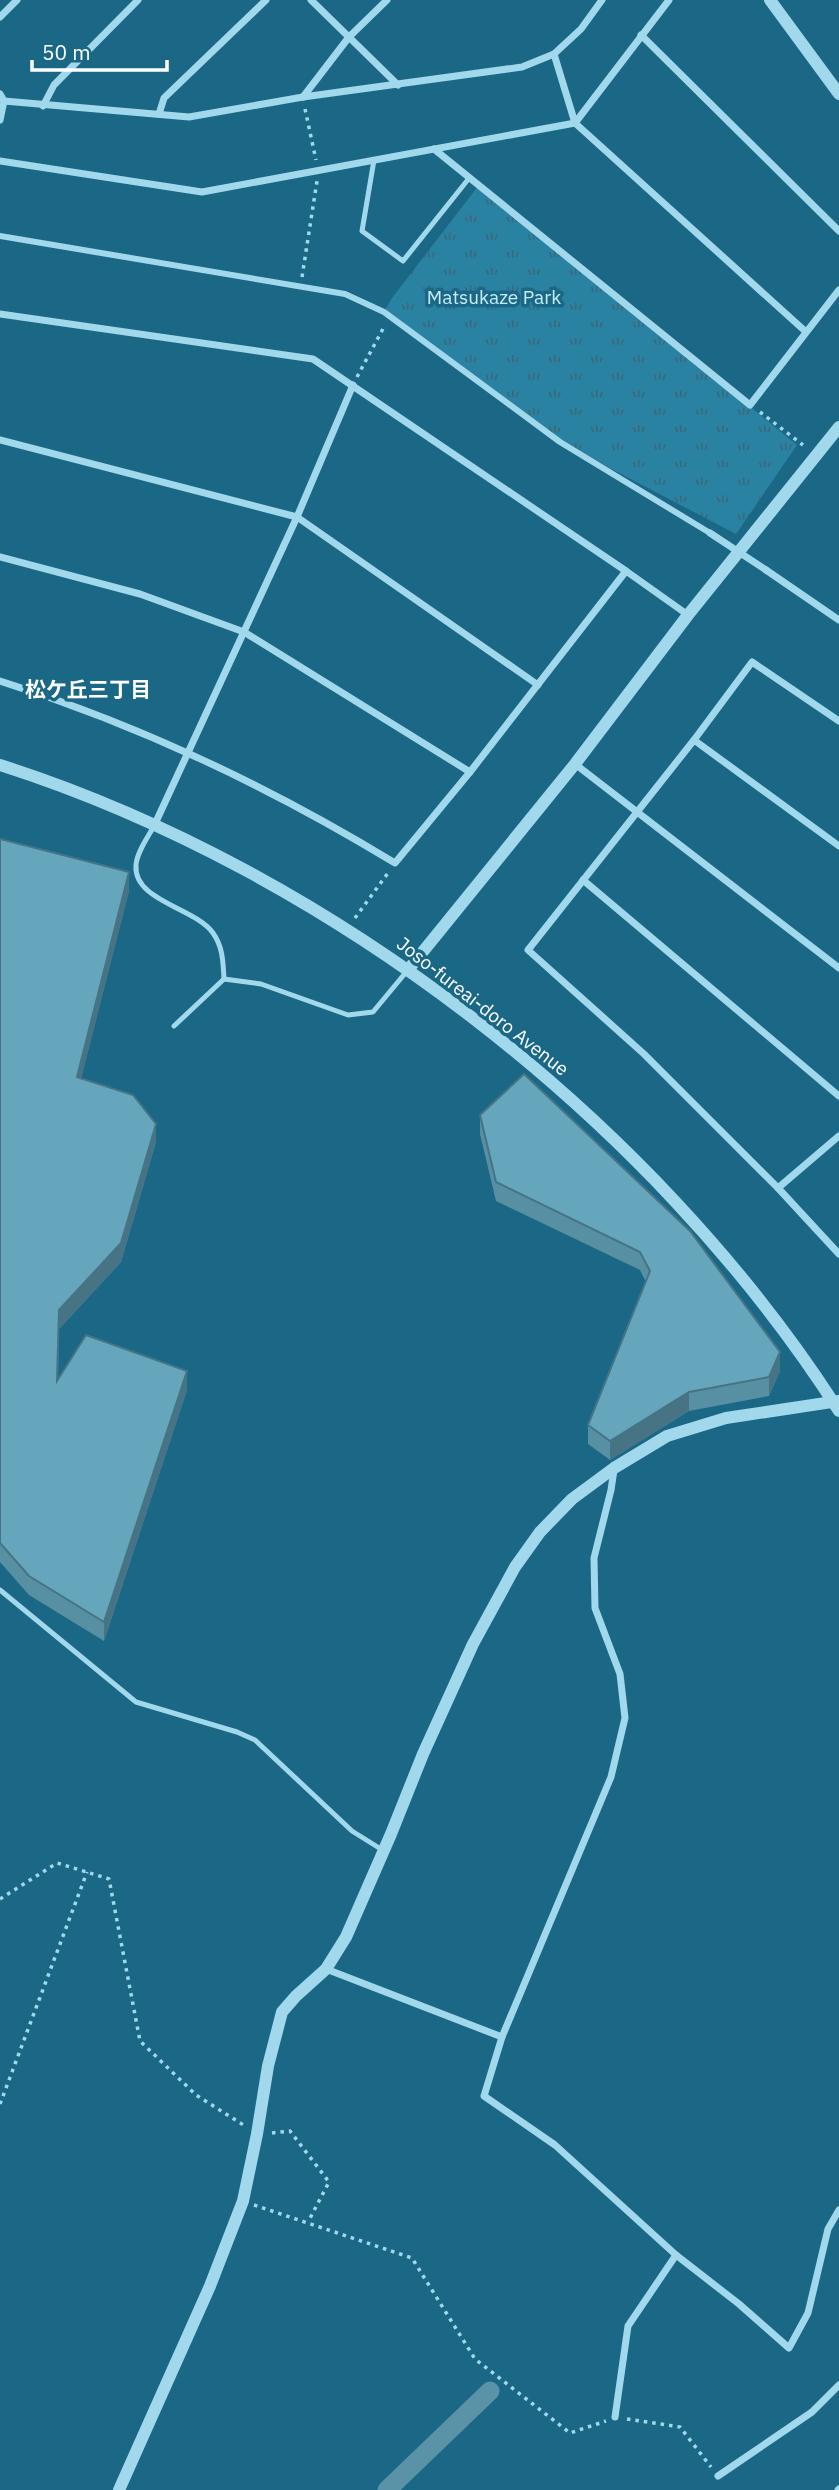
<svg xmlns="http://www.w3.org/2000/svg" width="839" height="2490" viewBox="0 0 839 2490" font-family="'IBM Plex Sans','Noto Sans JP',sans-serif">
	<defs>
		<pattern id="grass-tufts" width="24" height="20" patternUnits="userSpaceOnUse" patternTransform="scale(1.75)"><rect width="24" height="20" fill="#2a82a3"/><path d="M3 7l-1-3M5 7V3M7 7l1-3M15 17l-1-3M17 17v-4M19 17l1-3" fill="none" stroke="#396a7c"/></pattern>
	</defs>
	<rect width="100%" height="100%" fill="#1a6886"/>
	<polygon fill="url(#grass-tufts)" points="479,185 797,445 736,534 560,442 384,312 392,298"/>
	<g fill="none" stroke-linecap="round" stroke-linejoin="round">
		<polyline stroke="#5a93a7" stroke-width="19" points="387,2490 490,2391"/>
		<g stroke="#a1d8ec" stroke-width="3.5" stroke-dasharray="3.5 5" stroke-linecap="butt">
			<polyline points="305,109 316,160"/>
			<polyline points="302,277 317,181"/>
			<polyline points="357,377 385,325"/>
			<polyline points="760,412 803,445"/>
			<polyline points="355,918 388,873"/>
			<polyline points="0,1899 57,1863 109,1879 140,2041 196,2095 245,2126"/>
			<polyline points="0,2104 87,1872"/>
			<polyline points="272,2133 290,2131 329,2182 308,2222"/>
			<polyline points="254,2205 412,2258 475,2359 570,2433 606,2421"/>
			<polyline points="627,2419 680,2427 711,2467"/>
		</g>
		<g stroke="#a1d8ec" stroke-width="5">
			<polyline points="374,160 362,231 403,261 470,177"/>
			<path d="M154,826C148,837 137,852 136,865C133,901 196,908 213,933C223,947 223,962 224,979"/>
			<polyline points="174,1026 224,979 261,984 348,1015 373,1012 407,971"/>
			<polyline points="0,1590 136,1702 237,1732 255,1740 352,1831 384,1851"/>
		</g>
		<polyline stroke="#a1d8ec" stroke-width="6" points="0,236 345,294 384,312 560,442 710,533"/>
		<g stroke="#a1d8ec" stroke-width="7">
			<polyline points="311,0 398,85"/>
			<polyline points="0,17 17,0"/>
			<polyline points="641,35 839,231"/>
			<polyline points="554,54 575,123 805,331"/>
			<polyline points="0,94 4,101 0,120"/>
			<polyline points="303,97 349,37 387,0"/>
			<polyline points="4,101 189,117 303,97 522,67 554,54 581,29 602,0"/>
			<polyline points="43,106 54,85 138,0"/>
			<polyline points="159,114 164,98 266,0"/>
			<polyline points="434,149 750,405 839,290"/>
			<polyline points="0,161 202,192 575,123 669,0"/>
			<polyline points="0,314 313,359 626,571"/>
			<polyline points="0,440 297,517 538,685"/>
			<polyline points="0,557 140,594 244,632 470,772"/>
			<polyline points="766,570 839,620"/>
			<path d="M0,681C140,725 270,787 395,863L470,772L626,571L688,615"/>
			<polyline points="839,721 752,662 694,740 528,950 644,1054 778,1188 839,1254"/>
			<polyline points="694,740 839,846"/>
			<polyline points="575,764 839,968"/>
			<polyline points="154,826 297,517 353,385"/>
			<polyline points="583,880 839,1096"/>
			<polyline points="778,1188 839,1136"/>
			<polyline points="614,1470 611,1490 594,1558 595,1608 620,1674 625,1718 611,1777 502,2037 484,2096 555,2145 676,2255 628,2326 615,2417"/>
			<polyline points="326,1969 502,2037"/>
			<polyline points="676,2255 739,2304 789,2348 808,2313 828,2229 839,2210"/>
			<polyline points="718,2476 812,2412 839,2385"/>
			<polyline points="838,2490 839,2489"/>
		</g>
		<g stroke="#a1d8ec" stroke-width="12">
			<polyline points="770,0 839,94"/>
			<path d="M0,765C329,870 653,1120 839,1411"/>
			<polyline points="408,970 575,764 688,615 839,427"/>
			<polyline points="119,2490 210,2286 243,2201 257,2134 268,2066 282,2012 296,1996 326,1969 346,1937 391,1834 423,1754 473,1644 515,1567 540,1532 572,1499 614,1468 667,1436 726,1418 839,1401"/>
		</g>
		<polyline stroke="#a1d8ec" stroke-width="7" points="710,533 766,570"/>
	</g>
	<g fill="#578fa3">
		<polygon points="0,839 129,891 81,1078 156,1142 121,1262 59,1329 58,1380 187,1390 104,1641 29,1595 0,1562"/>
		<polygon points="480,1115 780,1371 769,1396 689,1411 610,1460 588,1444 588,1425 646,1282 640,1270 496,1201 480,1134"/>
	</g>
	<g fill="#477484">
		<polygon points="129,872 129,891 77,1095 77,1077"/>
		<polygon points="156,1124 156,1142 121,1262 59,1329 59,1310"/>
		<polygon points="780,1352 780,1371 769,1396 769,1377"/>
		<polygon points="187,1371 187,1390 104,1641 104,1622"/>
		<polygon points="689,1392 689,1411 610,1460 610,1441"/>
	</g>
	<g fill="#65a6bd" stroke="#477484" stroke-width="2">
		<polygon points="0,839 129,872 77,1077 133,1095 156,1124 121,1243 59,1310 57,1381 86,1335 187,1371 104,1622 29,1576 0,1543"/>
		<polygon points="524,1074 690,1231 780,1352 769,1377 689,1392 610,1441 588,1425 650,1271 640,1252 496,1182 480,1115"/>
	</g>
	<g text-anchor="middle" stroke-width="7" stroke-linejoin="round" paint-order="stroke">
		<g font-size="19" fill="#c6ebf9" stroke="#1a6886">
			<text x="494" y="304">Matsukaze Park</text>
		</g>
		<g font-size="19" fill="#fff" stroke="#1a6886">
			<text transform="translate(483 1006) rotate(38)" y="7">Joso-fureai-doro Avenue</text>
		</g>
		<g font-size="21" font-weight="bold" fill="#fff" stroke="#1a6886">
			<text x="88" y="697">松ケ丘三丁目</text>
		</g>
	</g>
	<path d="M32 60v10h135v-10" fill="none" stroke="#ffffff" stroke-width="3.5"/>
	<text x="42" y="60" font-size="21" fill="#ffffff" stroke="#1a6886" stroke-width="5" paint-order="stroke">50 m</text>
</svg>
